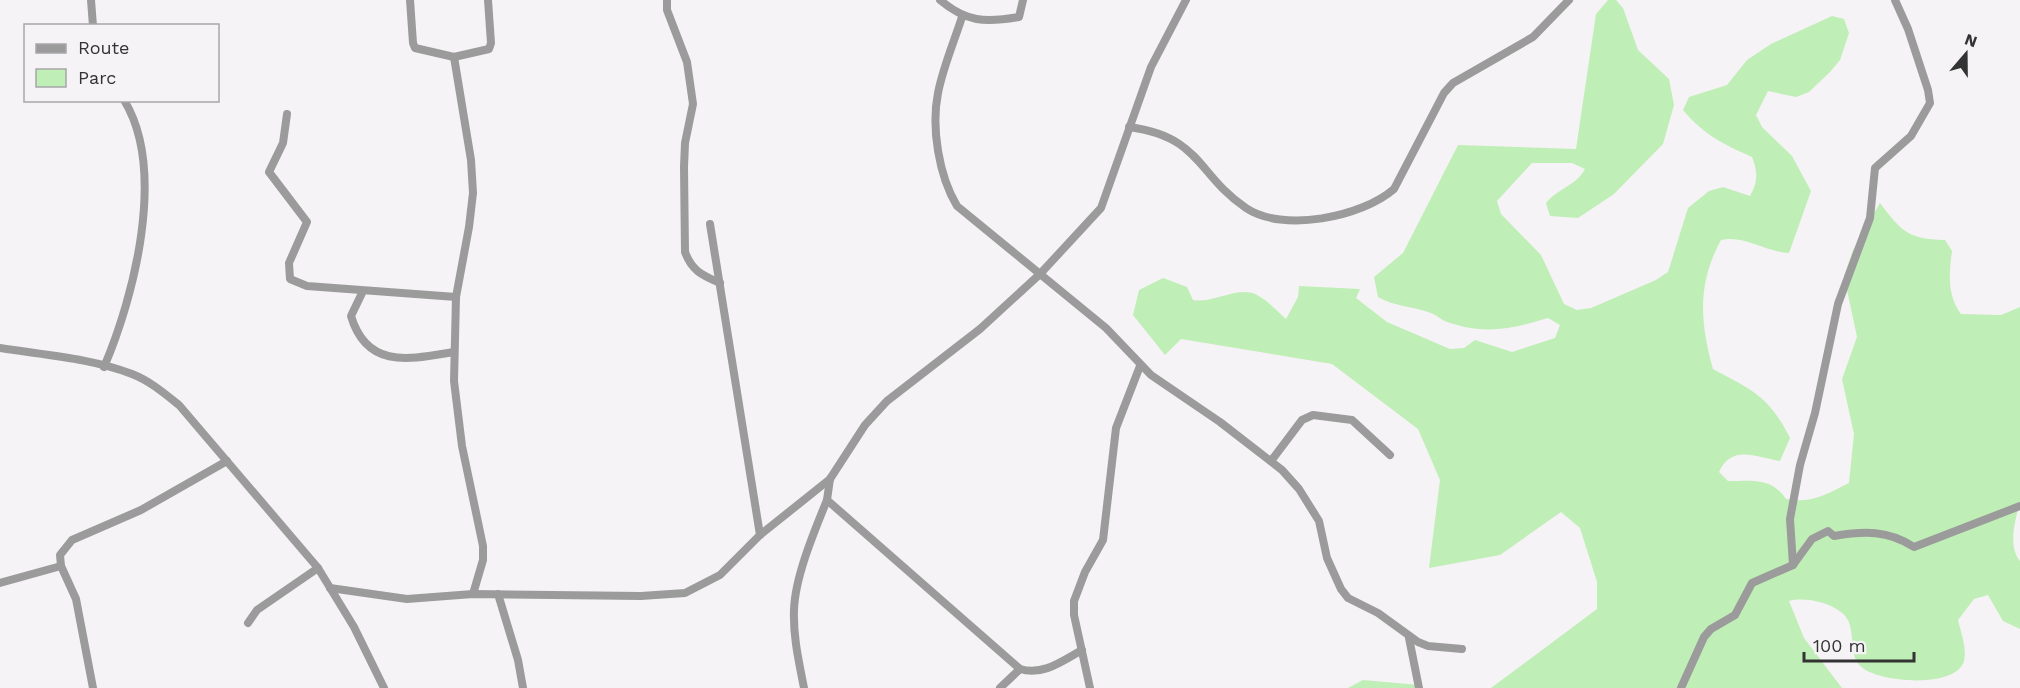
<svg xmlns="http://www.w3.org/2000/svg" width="2020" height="688" viewBox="0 0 2020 688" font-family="'Work Sans',sans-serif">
	<rect width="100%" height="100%" fill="#f5f3f5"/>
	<g fill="#c0eeb7">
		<path d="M1608,0H1616L1623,8L1638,50L1669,79L1674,105L1663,144L1614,194L1578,218L1550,216L1546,203C1558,188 1576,186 1585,169L1572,163H1532L1497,201L1501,214L1541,255L1564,304L1577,310L1591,308L1656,280L1668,272L1688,208L1709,191L1723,187L1750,196C1758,182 1758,172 1752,157C1723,144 1704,135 1683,110L1689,97L1727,85L1747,60L1771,44L1832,16L1844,19L1849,33L1840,60L1830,72L1809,92L1796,97L1768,91L1756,115L1762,127L1792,156L1811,191L1789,253C1765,252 1745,235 1721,240C1697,284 1700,322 1713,369C1752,390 1769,396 1790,438L1780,461C1755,457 1732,444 1719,472L1728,481C1753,481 1771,477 1786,499C1811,504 1827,494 1849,483L1854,434L1842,379L1857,337L1844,276L1853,250L1880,203C1902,232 1908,239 1945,240L1952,251C1949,274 1947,295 1961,314L2001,315L2020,307V501C2016,519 2007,545 2020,561V629L2003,621L1988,595L1974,599L1958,620C1961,633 1967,648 1964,661C1956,688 1885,683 1864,669C1844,656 1860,626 1841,612C1828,602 1804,597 1789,601L1804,638L1842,688H1491L1597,609V582L1580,528L1561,512L1500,555L1429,568L1440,480L1418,429L1332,364L1181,339L1165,355L1133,315L1139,290L1163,278L1187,287L1193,300C1213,304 1239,285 1257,295C1267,300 1277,311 1286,319L1298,297L1299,286L1360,289L1356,298L1387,322L1450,349L1464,348L1475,340L1512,352L1555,338L1560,325L1548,318C1512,329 1485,335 1447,322C1441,320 1437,315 1431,313C1413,306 1395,307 1378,297L1374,277L1403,253L1458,145L1576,149L1596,14Z"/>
		<polygon points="1363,680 1419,685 1419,688 1348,688"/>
	</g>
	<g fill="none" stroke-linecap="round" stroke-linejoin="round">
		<g stroke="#9c9b9c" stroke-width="8">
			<polyline points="91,0 93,26"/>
			<polyline points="410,0 413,43 415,48 454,57 489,49 491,43 488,0"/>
			<path d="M667,0V10L687,62L693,104L685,143L684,167L685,252C692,271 702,275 720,283"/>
			<path d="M940,0C966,22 985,23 1019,17L1023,0"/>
			<path d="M962,17C954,42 943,67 938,93C931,128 939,176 957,206L1106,328L1151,375L1220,422L1282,470L1299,489L1319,521L1327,558L1341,589L1348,598L1378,613L1418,642L1428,646L1462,649"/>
			<polyline points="454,57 471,160 473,193 469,227 456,297 454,381 462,446 483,546 483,560 473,594"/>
			<polyline points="287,114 283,143 269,172 307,222 289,263 290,279 307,286 456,297"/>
			<path d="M1129,127C1202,137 1196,174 1246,208C1283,233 1362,217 1394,189L1444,93L1453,83L1533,37L1569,0"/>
			<polyline points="710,224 760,535"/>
			<path d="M363,291L351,316C367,370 411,359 454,352"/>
			<path d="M0,348C43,355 91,358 132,374C150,381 164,393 179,405L318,568L354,627L384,688"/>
			<path d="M104,367C134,297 167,170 124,100"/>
			<polyline points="1271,461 1302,420 1313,415 1352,420 1390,455"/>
			<path d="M830,479L827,500L1020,669C1043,676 1062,661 1082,650"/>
			<polyline points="1793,565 1790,519 1800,465 1815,413 1838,304 1870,218 1875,168 1911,136 1930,103 1928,90 1908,29 1895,0"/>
			<polyline points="0,583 61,566"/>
			<polyline points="330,588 407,599 473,594 641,596 685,593 720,575 760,535 830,479 865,425 887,401 980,329 1040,274 1101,208 1151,67 1186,0"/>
			<polyline points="498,594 518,660 523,688"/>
			<polyline points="248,623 257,610 318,568"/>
			<polyline points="1409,638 1419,688"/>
			<polyline points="93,688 76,599 61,566 60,555 72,540 141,510 227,461"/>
			<path d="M804,688C799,662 793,637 794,610C795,577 814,532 827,500"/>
			<polyline points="1000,688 1020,669"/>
			<polyline points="1090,688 1074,615 1074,601 1085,572 1103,540 1116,428 1140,366"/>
			<path d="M1681,688L1704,637L1711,629L1735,615L1752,583L1793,565L1812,539L1828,531L1834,536C1864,531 1888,530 1914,547L2020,506"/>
		</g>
	</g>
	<rect x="24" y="24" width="195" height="78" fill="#f5f3f5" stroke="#a7a6a8" stroke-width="1.5"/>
	<rect x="36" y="44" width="30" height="9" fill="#9c9b9c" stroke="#a7a6a8" stroke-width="1.5"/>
	<text x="78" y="54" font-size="18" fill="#333334">Route</text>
	<rect x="36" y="69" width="30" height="18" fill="#c0eeb7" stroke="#a7a6a8" stroke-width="1.5"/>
	<text x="78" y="84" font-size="18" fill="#333334">Parc</text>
	<g transform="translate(1966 54) rotate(20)" stroke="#f5f3f5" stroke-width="4.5" paint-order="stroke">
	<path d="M0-4.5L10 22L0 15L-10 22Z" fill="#333334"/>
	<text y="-9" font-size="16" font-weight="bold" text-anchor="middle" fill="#333334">N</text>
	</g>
	<path d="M1804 652v9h110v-9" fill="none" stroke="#333334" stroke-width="3"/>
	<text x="1813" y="652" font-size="18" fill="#333334" stroke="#f5f3f5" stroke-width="4.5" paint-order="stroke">100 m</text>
</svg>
